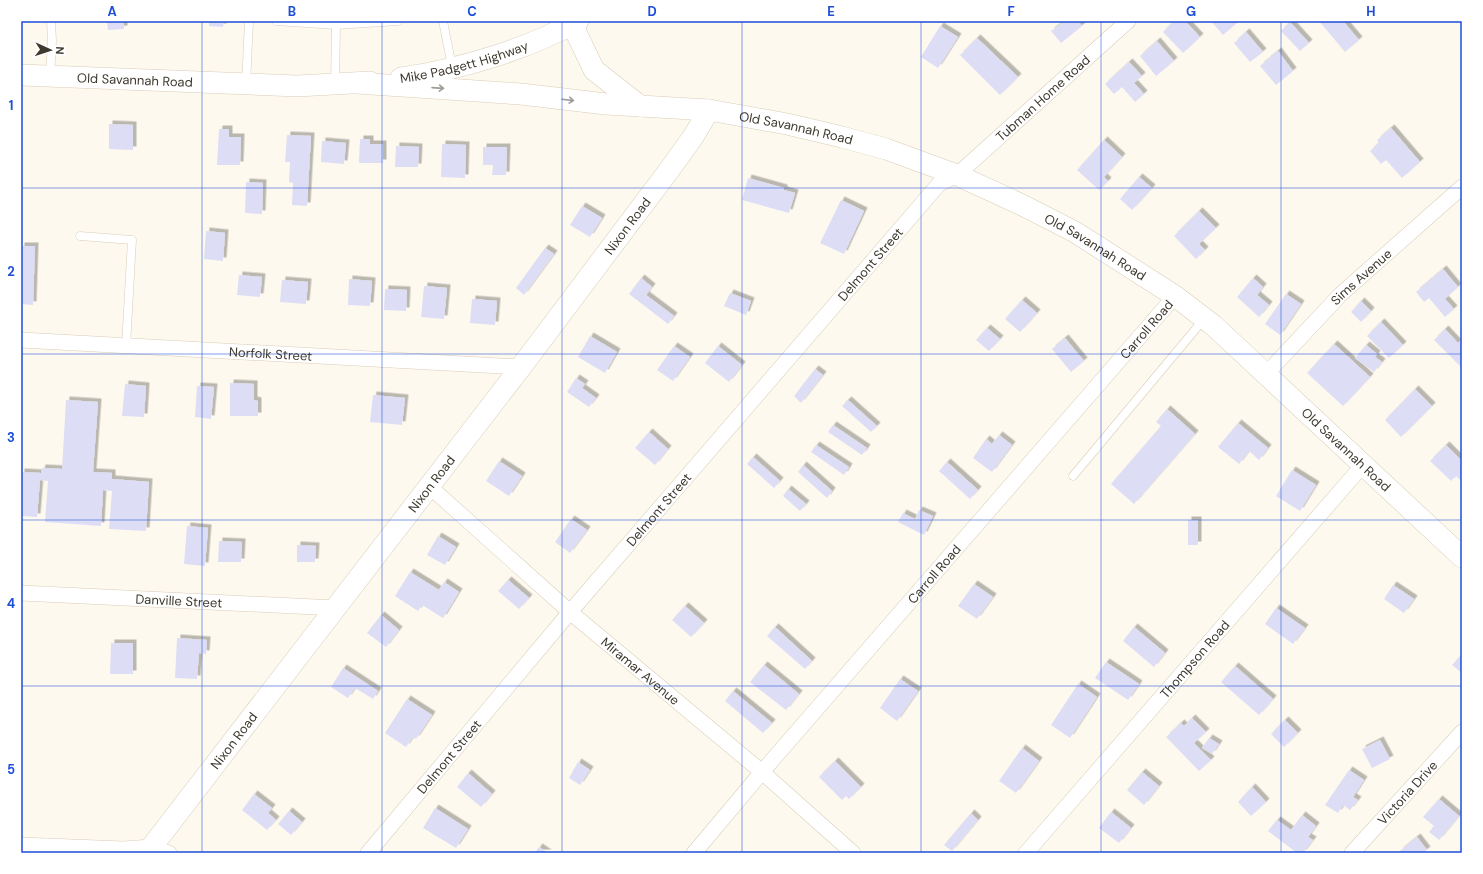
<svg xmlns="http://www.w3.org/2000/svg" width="1483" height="874" viewBox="0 0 1483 874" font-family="'DM Sans',sans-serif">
	<defs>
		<filter id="shadow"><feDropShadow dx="3.5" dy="-3.5" stdDeviation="0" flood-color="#0004"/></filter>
	</defs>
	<rect width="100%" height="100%" fill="#fef9ef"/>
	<g fill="#dddef6" filter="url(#shadow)">
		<polygon points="107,21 124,21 124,29 108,30"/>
		<polygon points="209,21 224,21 223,27 209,26"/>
		<polygon points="1065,21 1078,21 1082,26 1061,43 1051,31"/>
		<polygon points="1174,21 1185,21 1200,37 1183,53 1163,32"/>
		<polygon points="1211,21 1239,21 1223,35"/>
		<polygon points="1319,21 1343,21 1359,40 1345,52"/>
		<polygon points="1290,22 1309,43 1300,51 1281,31"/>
		<polygon points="940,26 958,37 938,68 921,57"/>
		<polygon points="1246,32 1263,52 1250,62 1234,43"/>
		<polygon points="977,38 1018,77 1000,95 960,55"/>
		<polygon points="1157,41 1174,61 1156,76 1140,56"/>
		<polygon points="1278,51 1293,71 1276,85 1260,66"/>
		<polygon points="1129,62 1142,76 1134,83 1144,94 1135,102 1122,87 1114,94 1105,84"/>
		<polygon points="109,124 133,125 133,150 109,149"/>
		<polygon points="1391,128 1420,162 1402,178 1386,160 1381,164 1370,151 1379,143 1377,140"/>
		<polygon points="219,129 229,129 229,137 241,137 240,165 217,165"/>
		<polygon points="287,135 311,136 307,206 292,205 293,183 289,182 290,162 285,162"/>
		<polygon points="360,139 370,139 370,144 383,144 383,163 359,163"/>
		<polygon points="1104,140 1122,157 1104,177 1108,181 1099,190 1077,170"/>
		<polygon points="322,141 346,143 344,164 321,162"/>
		<polygon points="442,144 466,145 465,178 441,177"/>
		<polygon points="396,146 419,147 418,167 395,167"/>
		<polygon points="483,147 507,147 506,175 492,175 493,165 483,165"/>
		<polygon points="1139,177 1152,188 1132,210 1120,199"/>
		<polygon points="748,178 784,188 784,190 795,193 789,213 742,200"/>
		<polygon points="246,182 263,183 262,214 245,213"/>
		<polygon points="841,200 864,211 844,254 820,243"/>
		<polygon points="582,206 602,218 590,237 570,225"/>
		<polygon points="1199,211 1216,228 1199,244 1205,250 1196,259 1174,236"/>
		<polygon points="206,231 225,233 223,261 204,259"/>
		<polygon points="21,246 35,246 33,305 21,304"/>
		<polygon points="545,248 554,254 524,295 516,288"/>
		<polygon points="1443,269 1458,287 1445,299 1454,309 1445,317 1429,298 1424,302 1416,292"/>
		<polygon points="239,275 262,277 260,297 237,295"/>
		<polygon points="641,278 652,287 646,295 674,316 668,324 629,294"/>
		<polygon points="1253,278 1263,287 1257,295 1269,305 1259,317 1237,297"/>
		<polygon points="349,279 372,281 370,306 348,305"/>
		<polygon points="282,280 308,282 306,304 280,302"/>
		<polygon points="424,286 447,288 444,319 421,317"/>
		<polygon points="385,289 407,290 406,311 384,310"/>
		<polygon points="730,293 751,301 746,315 724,306"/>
		<polygon points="1286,294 1301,304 1280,335 1265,324"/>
		<polygon points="472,299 497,301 495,325 470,323"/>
		<polygon points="1022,300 1037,313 1020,332 1005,319"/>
		<polygon points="1361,301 1371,311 1361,322 1351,312"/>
		<polygon points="1381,322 1403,345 1389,358 1367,336"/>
		<polygon points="987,328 1000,339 989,351 976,340"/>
		<polygon points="1445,329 1458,343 1462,339 1462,368 1434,340"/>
		<polygon points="590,336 617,352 605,373 578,357"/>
		<polygon points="1065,338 1084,361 1071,372 1052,349"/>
		<polygon points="1334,344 1370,377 1343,406 1307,373"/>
		<polygon points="1366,345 1377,354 1375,357 1382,362 1374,372 1355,358"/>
		<polygon points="674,346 690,357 673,381 657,370"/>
		<polygon points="718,346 742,365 729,382 705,363"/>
		<polygon points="815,369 823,375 801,403 794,396"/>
		<polygon points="576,378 585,384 582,388 596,398 589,407 567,392"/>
		<polygon points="230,383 254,384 254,400 258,401 258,416 230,416"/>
		<polygon points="125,384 146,386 144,417 122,416"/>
		<polygon points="197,386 214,387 211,419 195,417"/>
		<polygon points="1415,389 1432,406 1401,437 1385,420"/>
		<polygon points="373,395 405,398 402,425 370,422"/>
		<polygon points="66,400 98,402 93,472 112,473 112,479 149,482 146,531 109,529 112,491 103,490 101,526 45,522 48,481 40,480 37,517 21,516 21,472 41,473 42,468 62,469"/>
		<polygon points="848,400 877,426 871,432 842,406"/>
		<polygon points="1167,409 1195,434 1134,504 1111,484 1161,426 1156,422"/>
		<polygon points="1238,423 1268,448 1259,460 1249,451 1239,464 1218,447"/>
		<polygon points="833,425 867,448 862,455 828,432"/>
		<polygon points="649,432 668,449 655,465 635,448"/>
		<polygon points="999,435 1012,445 992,472 973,458 986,439 992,444"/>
		<polygon points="816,445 849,467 844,475 811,452"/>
		<polygon points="1446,445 1462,461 1462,482 1456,476 1451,481 1430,461"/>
		<polygon points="753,457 780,481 774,488 747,464"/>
		<polygon points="499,461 522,476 509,496 486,481"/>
		<polygon points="947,462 978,490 970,499 939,471"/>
		<polygon points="803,465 832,491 827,498 798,472"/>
		<polygon points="1292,470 1316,485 1300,511 1276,496"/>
		<polygon points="788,489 806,504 800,511 783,496"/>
		<polygon points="919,510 933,516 924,535 898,522 903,513 915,519"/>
		<polygon points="571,519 587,530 570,553 555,542"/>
		<rect x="1188" y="520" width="10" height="25"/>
		<polygon points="187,526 208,528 205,566 184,564"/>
		<polygon points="438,536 456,547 445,565 427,555"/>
		<polygon points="219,541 242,542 241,562 218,562"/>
		<polygon points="297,545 316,546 315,562 297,562"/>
		<polygon points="410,572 439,590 444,582 459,592 443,618 422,605 418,611 395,596"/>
		<polygon points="508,580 529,598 519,609 498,591"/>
		<polygon points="974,584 993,597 977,619 958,606"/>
		<polygon points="1393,585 1414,599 1404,613 1384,599"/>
		<polygon points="685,606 704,623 691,637 672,620"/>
		<polygon points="1276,608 1305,628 1293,644 1265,624"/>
		<polygon points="381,615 399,630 386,647 367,633"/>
		<polygon points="775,627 812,661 805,669 767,636"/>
		<polygon points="1134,627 1165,653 1154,667 1123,641"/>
		<polygon points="177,638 207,640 206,654 199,653 197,679 175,678"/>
		<polygon points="111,643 133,643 133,674 110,674"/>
		<polygon points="1462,654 1462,673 1452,665"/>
		<polygon points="1106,662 1139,684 1128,700 1095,678"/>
		<polygon points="764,665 799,694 786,710 750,682"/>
		<polygon points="1235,666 1273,699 1259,715 1221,682"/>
		<polygon points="343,668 378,691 373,699 355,688 348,698 331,687"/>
		<polygon points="900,679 918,691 897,721 880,708"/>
		<polygon points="1078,684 1097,697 1070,738 1051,725"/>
		<polygon points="733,691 772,723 763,733 725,701"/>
		<polygon points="407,699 432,715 416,739 413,737 406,747 385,733"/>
		<polygon points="1192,718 1206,732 1194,743 1211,760 1199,771 1166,737 1181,723 1184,726"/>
		<polygon points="1285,720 1298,733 1284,747 1271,734"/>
		<polygon points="1209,738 1219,744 1212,754 1202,748"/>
		<polygon points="1380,740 1390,759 1372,768 1362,749"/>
		<polygon points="1022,748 1039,761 1016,793 999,781"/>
		<polygon points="835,761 861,787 849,799 846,796 842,800 819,777"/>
		<polygon points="578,762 590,770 580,785 569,778"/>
		<polygon points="1349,770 1364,780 1353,797 1358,800 1350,810 1343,805 1338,813 1325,805"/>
		<polygon points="1142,772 1159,786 1144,805 1127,790"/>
		<polygon points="468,773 492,794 481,807 457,787"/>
		<polygon points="1252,787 1266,802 1251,816 1238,802"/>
		<polygon points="254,794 272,808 268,813 276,820 267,830 242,810"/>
		<polygon points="1439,799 1459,816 1439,840 1429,832 1434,826 1423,817"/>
		<polygon points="435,808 468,829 456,848 423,828"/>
		<polygon points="289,811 302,822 291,835 278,824"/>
		<polygon points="1111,812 1131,828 1119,843 1099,828"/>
		<polygon points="971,813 978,820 952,851 944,845"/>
		<polygon points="1302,815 1316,826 1308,837 1313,840 1303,853 1297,853 1268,831 1277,820 1291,830"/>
		<polygon points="1417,837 1427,850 1423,853 1401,853 1400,851"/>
		<polygon points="539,847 548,853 535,853"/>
	</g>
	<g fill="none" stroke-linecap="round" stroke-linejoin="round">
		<g stroke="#d9cdb6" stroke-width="9">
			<g id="lane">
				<polyline points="276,21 336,25 398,21"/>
				<polyline points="443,21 452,67"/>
				<polyline points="50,76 52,41 51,21"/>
				<polyline points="246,84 249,21"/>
				<polyline points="335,84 336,25"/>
				<polyline points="80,236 132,240 126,346"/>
				<polyline points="1073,476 1204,319"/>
			</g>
		</g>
		<g stroke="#d9cdb6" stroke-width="16">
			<g id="street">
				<path id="s1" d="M21,340L521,367"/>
				<path id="s2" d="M1266,374L1341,294L1462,187"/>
				<path id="s3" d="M429,486L570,612L762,772L853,853"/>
				<path id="s4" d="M21,593L336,608"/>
				<polyline points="21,845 124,849 151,847 169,853"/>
				<path id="s5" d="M368,853L570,612L939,184L957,175L1128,21"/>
				<path id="s6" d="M694,853L762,772L1175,296"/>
				<path id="s7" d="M1026,853L1363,465"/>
				<path id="s8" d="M1352,853L1462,732"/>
			</g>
		</g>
		<g stroke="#d9cdb6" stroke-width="22">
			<g id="secondary">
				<polyline points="572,24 594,70 640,106"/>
				<path id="s9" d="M21,75L297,86L370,82"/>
				<path id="s10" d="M401,78C458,70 528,49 578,21"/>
				<path id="s11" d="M357,83L521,94L606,104L709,110L787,124L842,137L886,149L957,175L1022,205L1075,232L1175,296L1213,325L1462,557"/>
				<path id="s12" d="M147,853L521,367L667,173L693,137L709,110"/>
			</g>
		</g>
		<use href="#lane" stroke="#fff" stroke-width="8"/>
		<use href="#street" stroke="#fff" stroke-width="15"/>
		<use href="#secondary" stroke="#fff" stroke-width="21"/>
	</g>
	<defs><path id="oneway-shaft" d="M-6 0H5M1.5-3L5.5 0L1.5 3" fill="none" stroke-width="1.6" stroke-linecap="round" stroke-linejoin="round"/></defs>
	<g stroke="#9e9c97">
		<use href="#oneway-shaft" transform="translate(438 88) rotate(4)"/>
		<use href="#oneway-shaft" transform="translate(568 100) rotate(7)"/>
	</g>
	<path fill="none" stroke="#1d4ed8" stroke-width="1" stroke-opacity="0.55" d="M202,21V853M382,21V853M562,21V853M742,21V853M921,21V853M1101,21V853M1281,21V853M21,188H1462M21,354H1462M21,520H1462M21,686H1462"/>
	<g text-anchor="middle" stroke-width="4" stroke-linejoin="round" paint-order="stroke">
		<g font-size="13" fill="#3e392f" stroke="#fff">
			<text dy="5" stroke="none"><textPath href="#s10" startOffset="65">Mike Padgett Highway</textPath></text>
			<text dy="5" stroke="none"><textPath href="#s9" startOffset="114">Old Savannah Road</textPath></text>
			<text dy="5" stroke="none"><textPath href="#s5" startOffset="1015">Tubman Home Road</textPath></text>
			<text dy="5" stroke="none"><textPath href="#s11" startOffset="442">Old Savannah Road</textPath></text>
			<text dy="5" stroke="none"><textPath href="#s12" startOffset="790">Nixon Road</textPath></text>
			<text dy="5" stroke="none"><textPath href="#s11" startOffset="766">Old Savannah Road</textPath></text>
			<text dy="5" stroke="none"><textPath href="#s5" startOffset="774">Delmont Street</textPath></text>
			<text dy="5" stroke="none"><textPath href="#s2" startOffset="136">Sims Avenue</textPath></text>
			<text dy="5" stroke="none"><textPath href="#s6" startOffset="692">Carroll Road</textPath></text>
			<text dy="5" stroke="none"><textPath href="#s1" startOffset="250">Norfolk Street</textPath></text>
			<text dy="5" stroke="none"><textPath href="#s11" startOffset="1090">Old Savannah Road</textPath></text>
			<text dy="5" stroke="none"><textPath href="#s12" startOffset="466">Nixon Road</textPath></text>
			<text dy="5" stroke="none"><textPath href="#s5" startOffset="450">Delmont Street</textPath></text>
			<text dy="5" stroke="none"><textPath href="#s6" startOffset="368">Carroll Road</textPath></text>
			<text dy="5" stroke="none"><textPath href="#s4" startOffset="158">Danville Street</textPath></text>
			<text dy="5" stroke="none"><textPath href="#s7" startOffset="257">Thompson Road</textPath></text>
			<text dy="5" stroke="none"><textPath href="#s3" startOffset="281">Miramar Avenue</textPath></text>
			<text dy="5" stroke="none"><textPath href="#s12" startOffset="142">Nixon Road</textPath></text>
			<text dy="5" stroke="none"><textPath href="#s5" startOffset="126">Delmont Street</textPath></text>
			<text dy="5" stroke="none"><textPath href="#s8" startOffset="82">Victoria Drive</textPath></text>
		</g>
	</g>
	<rect width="1483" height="874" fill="none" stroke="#ffffff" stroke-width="44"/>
	<g transform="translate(50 50) rotate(93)" stroke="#ffffff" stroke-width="3" paint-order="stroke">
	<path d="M0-3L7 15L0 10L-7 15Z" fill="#3e392f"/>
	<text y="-6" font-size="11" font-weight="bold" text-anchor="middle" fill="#3e392f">N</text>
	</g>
	<rect x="22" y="22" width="1439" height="830" fill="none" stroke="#1d4ed8" stroke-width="1.5"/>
	<g font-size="13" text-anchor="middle" font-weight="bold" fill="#1d4ed8">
		<text x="112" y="16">A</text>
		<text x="292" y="16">B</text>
		<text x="472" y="16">C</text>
		<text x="652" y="16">D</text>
		<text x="831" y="16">E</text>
		<text x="1011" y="16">F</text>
		<text x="1191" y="16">G</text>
		<text x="1371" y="16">H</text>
		<text x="11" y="110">1</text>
		<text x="11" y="276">2</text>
		<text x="11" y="442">3</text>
		<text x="11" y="608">4</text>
		<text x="11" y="774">5</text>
	</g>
</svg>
